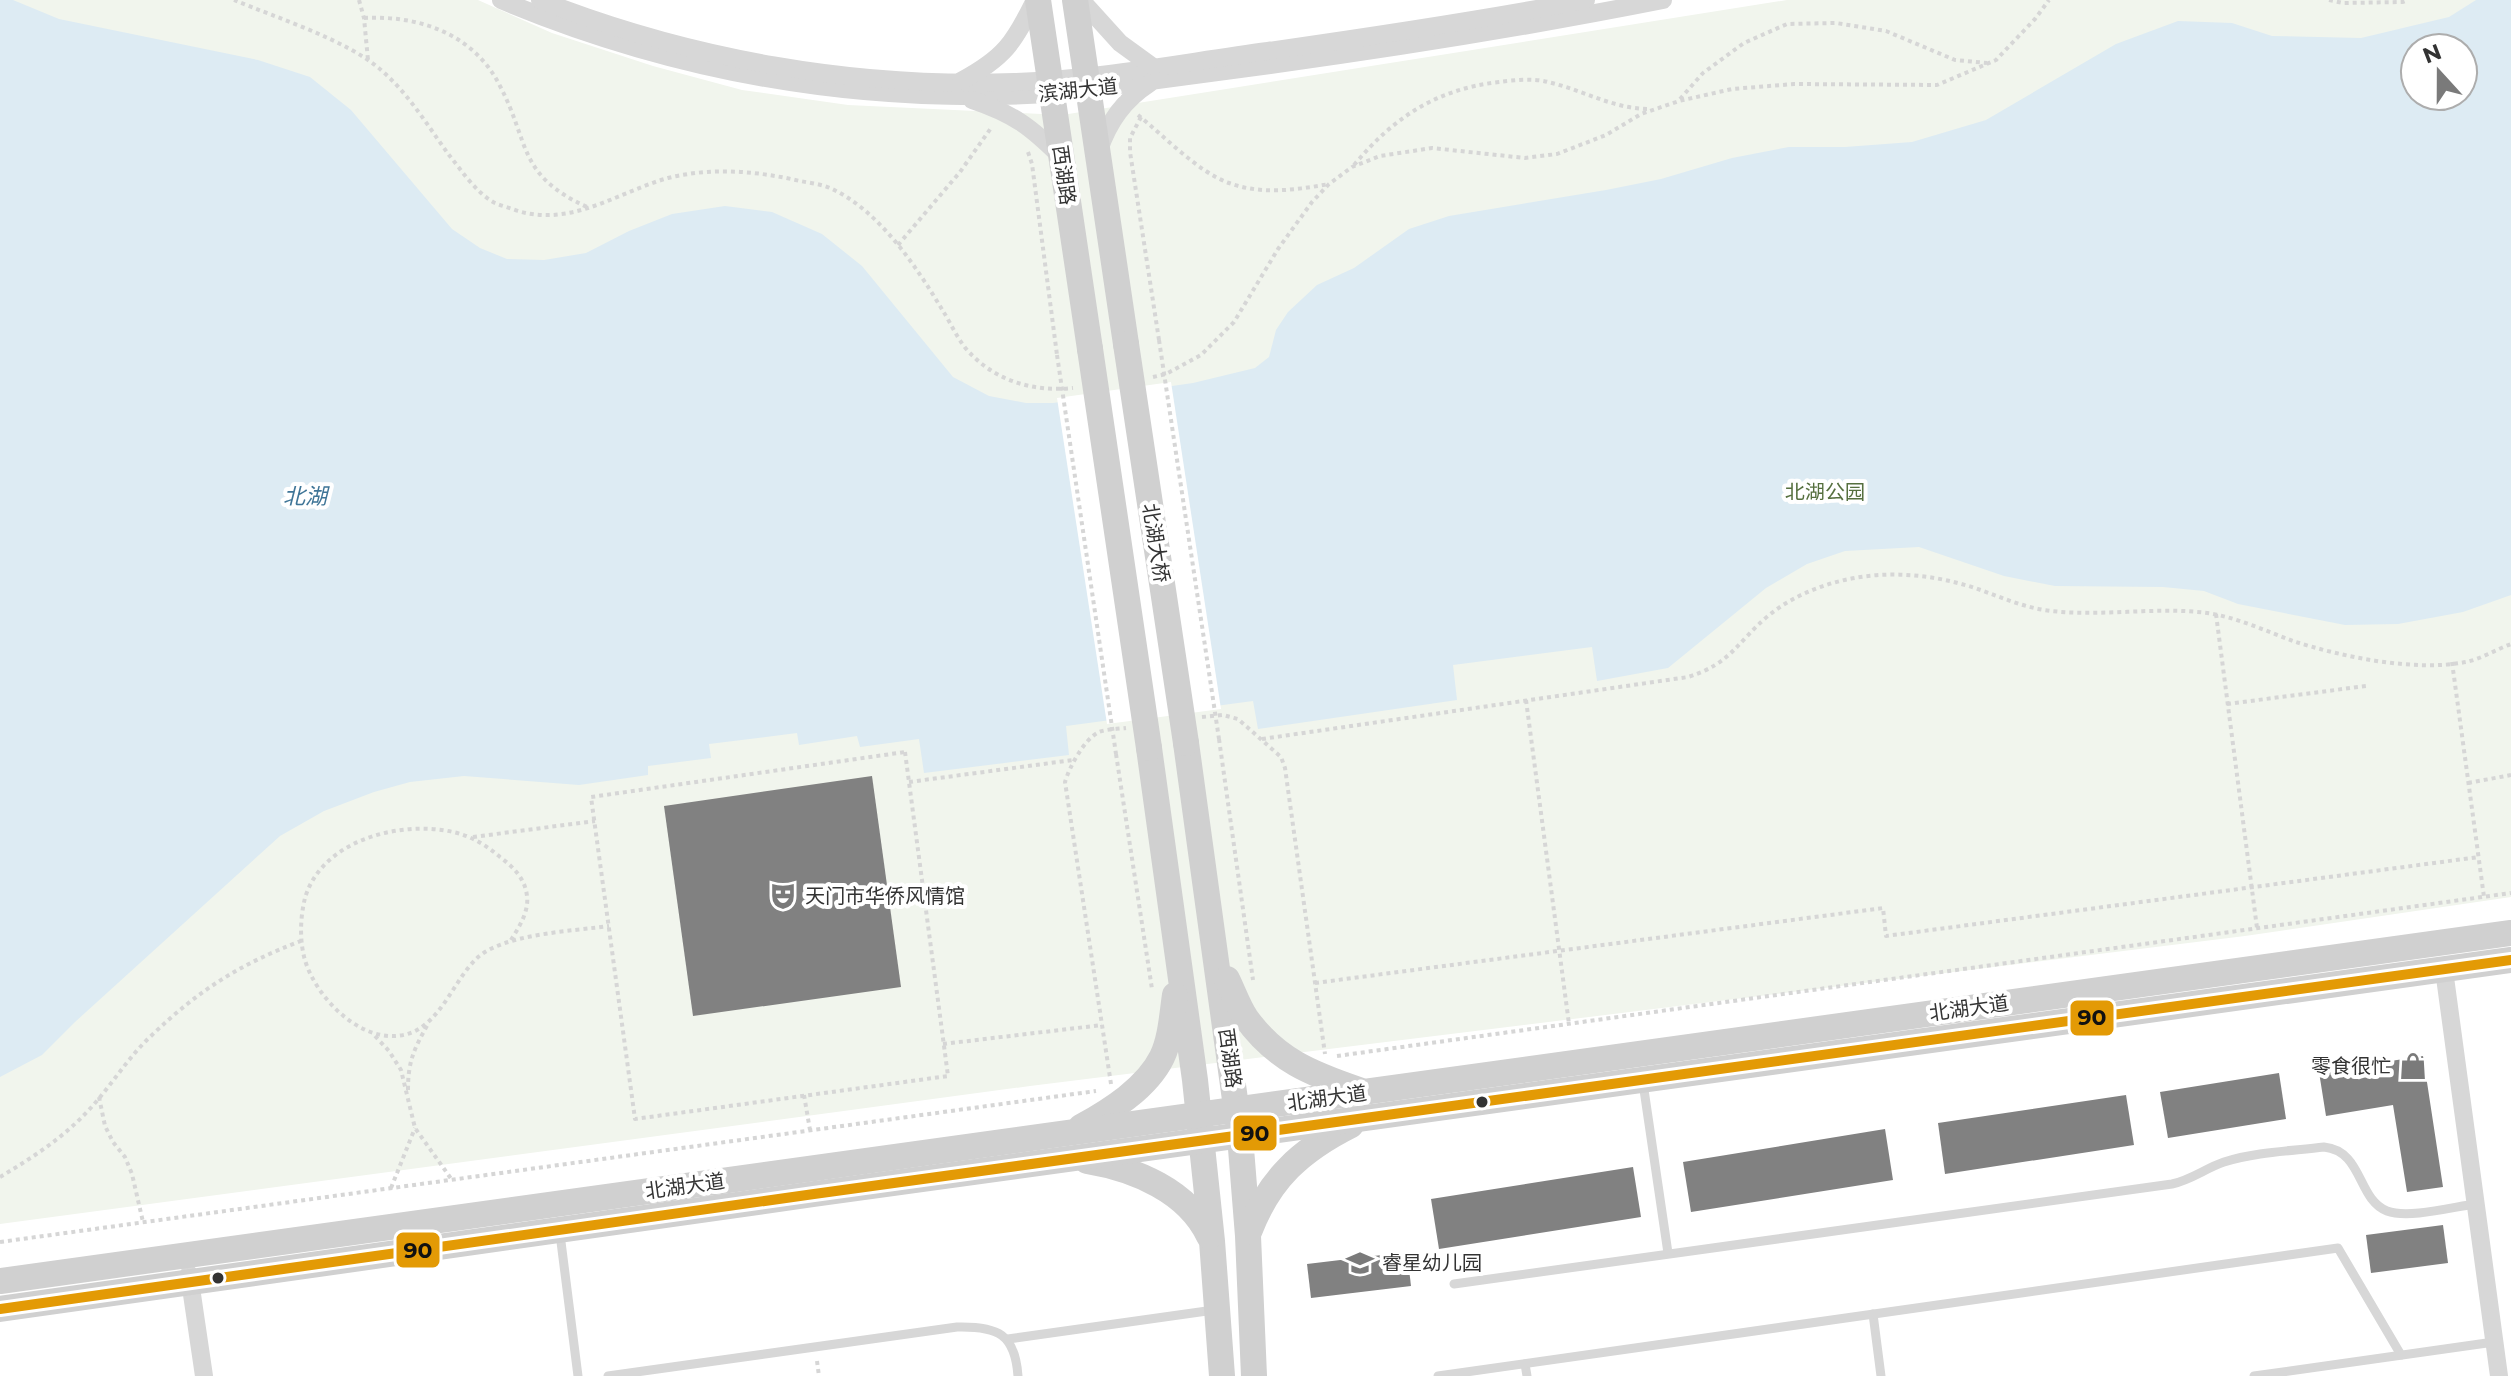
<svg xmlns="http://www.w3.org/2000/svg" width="2511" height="1376" viewBox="0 0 2511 1376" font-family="Montserrat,'Noto Sans SC',sans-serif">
	<rect width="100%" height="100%" fill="#fff"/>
	<path fill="#f1f5ed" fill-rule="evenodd" d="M0,0H478L552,33L653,66L742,90L848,105L1062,115L1787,0H2511V897L2245,936L1030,1086L0,1224ZM2415,48H2463V96H2415Z"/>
	<path fill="#ddebf3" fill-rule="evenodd" d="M0,0H13L59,19L258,60L310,77L351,110L452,229L480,248L507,259L544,260L586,253L629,231L672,214L725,206L772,212L822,234L862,266L953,377L989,396L1026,403H1053L1193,383L1255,368L1269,357L1276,330L1288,312L1317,285L1354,268L1409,229L1449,216L1606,190L1661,179L1732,158L1789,147H1845L1912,142L1986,120L2116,44L2178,21L2232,23L2272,36L2361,38L2449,17L2476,0H2511V595L2463,612L2398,624L2345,625L2238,604L2204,591L2163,587L2055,586L2004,576L1919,547L1845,551L1807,564L1766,588L1668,668L1597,681L1592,647L1453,665L1457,700L1258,729L1253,701L1066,726L1069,755L924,773L919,739L860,747L857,736L799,745L797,733L709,744L711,758L648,766V775L579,785L464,776L410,782L374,792L324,811L280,836L75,1022L42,1055L0,1077ZM2415,48H2463V96H2415Z"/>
	<polygon fill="#fff" points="1171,382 1221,709 1107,724 1057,398"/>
	<g fill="#818181">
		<polygon points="872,776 901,987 693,1016 664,806"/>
		<polygon points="2423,1056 2443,1187 2407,1192 2393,1105 2326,1116 2319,1072"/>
		<polygon points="2279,1073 2286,1119 2168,1138 2160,1092"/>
		<polygon points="2126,1095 2134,1145 1945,1174 1938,1123"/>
		<polygon points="1885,1129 1893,1180 1691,1212 1683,1162"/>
		<polygon points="1633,1167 1641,1217 1439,1249 1431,1199"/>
		<polygon points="2443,1225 2448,1263 2371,1273 2366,1235"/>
		<polygon points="1407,1252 1411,1286 1311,1298 1307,1264"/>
	</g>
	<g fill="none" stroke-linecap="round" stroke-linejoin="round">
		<g stroke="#d6d6d6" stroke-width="4" stroke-dasharray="4 4" stroke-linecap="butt">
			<path d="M234,0C277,18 347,40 381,70C408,93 428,126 449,155C462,171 476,193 495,203C502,206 510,208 518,211C573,227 618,192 668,178C712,167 757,171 800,181C810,183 821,184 830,188C879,210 916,266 943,311C952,325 960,345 973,356C999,382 1036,392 1073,388"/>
			<polyline points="359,0 364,18 368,60"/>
			<polyline points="2329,0 2343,3 2403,2 2408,0"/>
			<path d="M364,18C419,15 474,34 500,86C530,143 517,175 587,207"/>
			<polyline points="1680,99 1703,73 1744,43 1787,24 1836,23 1886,31 1955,60 1987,63"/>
			<path d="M1138,115C1164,136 1198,172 1229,183C1261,195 1296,190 1329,184"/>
			<polyline points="1141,117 1130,138 1130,152 1159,340"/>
			<polyline points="1028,152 1032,164 1057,355"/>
			<path d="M1354,165C1394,117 1437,89 1499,82C1514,80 1534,78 1548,82C1583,90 1613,109 1649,109"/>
			<polyline points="898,245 960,172 991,128"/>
			<polyline points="1153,377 1166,374 1201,355 1234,322 1278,249 1312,202 1329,184 1352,167 1380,156 1432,148 1525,158 1557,154 1606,135 1641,114 1679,101 1732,89 1794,84 1937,85 1996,60 2035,19 2049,0"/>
			<polyline points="2216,614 2257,928"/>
			<polyline points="2452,662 2484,897"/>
			<polyline points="1526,700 1569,1024"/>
			<polyline points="2227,704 2366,686"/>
			<polyline points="1202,717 1223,715 1238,719 1281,757 1285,768 1325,1054"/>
			<polyline points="1219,739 1253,980"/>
			<path d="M1262,739L1688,677C1732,663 1736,643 1768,616C1798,591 1841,577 1880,575C1912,573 1944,578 1975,588C1998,596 2020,606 2044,610C2098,618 2153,606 2207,613C2236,617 2266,631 2293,641C2342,657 2415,672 2466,662C2481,659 2497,649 2511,644"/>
			<polygon points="905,752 948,1076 635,1119 591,797"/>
			<polyline points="1116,754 1152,989"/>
			<polyline points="909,782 1073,760"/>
			<polyline points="2468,783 2511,775"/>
			<polyline points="473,837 595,821"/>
			<path d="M511,940C519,927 529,912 527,896C525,878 513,867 500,857C486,845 471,836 453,832C400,820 322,840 305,898C299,922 299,953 311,975C328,1010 372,1049 413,1032C442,1019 454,981 476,959C501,934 573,931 609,926"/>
			<polyline points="1315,983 1883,908 1886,936 2479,857"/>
			<polyline points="375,1036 389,1051 401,1070 415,1128 452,1180"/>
			<polyline points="943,1044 1102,1025"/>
			<polyline points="1337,1056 2511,893"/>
			<path d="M1111,1084L1065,782C1069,768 1084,739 1099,732C1107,729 1117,729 1126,728"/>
			<path d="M408,1090C408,1061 414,1049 428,1024"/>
			<polyline points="804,1095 810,1130"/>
			<polyline points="99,1097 105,1126 113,1142 125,1157 132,1174 143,1222"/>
			<path d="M0,1177C30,1159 60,1140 84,1115C109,1090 126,1059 152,1035C199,990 240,964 301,941"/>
			<polyline points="391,1188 415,1128"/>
			<polyline points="0,1242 1096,1091"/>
			<polyline points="817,1361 819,1376"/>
		</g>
		<g stroke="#d7d7d7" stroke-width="9">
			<polyline points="1643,1083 1668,1253"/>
			<polyline points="560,1234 578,1376"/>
			<path d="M1454,1284L2172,1184C2191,1180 2206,1168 2224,1162C2255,1152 2291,1151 2324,1147C2363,1151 2357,1199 2387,1211C2408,1219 2453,1207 2475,1204"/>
			<polyline points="1873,1314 1881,1376"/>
			<polyline points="1008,1339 1214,1310"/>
			<polyline points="1525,1364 1527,1376"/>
			<path d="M608,1376L957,1327C998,1326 1015,1334 1018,1376"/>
			<polyline points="1438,1376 2338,1248 2401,1355"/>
			<polyline points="2254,1376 2494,1342"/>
		</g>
		<g stroke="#d7d7d7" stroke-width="18">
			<path d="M501,0C675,73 859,105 1049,94C1072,93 1097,88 1120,85C1170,78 1220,72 1270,65C1401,47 1532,26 1663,0"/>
			<path d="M540,0C690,59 855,88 1015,82C1100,79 1185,62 1268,51C1374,36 1480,20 1586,0"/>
			<polyline points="1081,0 1120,43 1153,67"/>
			<path d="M961,81C1004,58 1014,43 1035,0"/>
			<path d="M972,100C1014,114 1031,127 1062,158"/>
			<path d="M1099,150C1109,121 1124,100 1150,83"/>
			<polyline points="2444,970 2499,1376"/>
			<polyline points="189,1274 204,1376"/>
		</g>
		<g stroke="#d0d0d0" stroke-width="26">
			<polyline points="1038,0 1090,349"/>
			<polyline points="1075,0 1126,344"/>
			<polyline points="1186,743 1240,1136 1248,1236 1254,1376"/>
			<polyline points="1149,748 1195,1080 1212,1241 1222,1376"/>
			<path d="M1227,979C1233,991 1238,1006 1246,1018C1276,1060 1312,1074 1359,1090"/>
			<path d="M1081,1127C1110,1111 1147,1088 1162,1057C1171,1038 1172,1015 1175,995"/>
			<path d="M1087,1161C1135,1169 1188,1191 1209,1236"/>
			<path d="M1249,1232C1269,1179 1301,1150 1351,1125"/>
			<polyline points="0,1281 2511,933"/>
			<polyline points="0,1309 814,1194 2511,960"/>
		</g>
		<g stroke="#d6d6d6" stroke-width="4" stroke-dasharray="4 4" stroke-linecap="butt">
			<polyline points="1159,340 1219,739"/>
			<polyline points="1057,355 1116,754"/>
		</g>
		<g stroke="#d0d0d0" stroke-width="26">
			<polyline points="1126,344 1186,743"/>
			<polyline points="1090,349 1149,748"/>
		</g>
		<g stroke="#fff" stroke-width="16">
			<polyline id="bus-1" points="0,1309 814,1194 2511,960"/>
		</g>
		<use href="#bus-1" stroke="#e39a05" stroke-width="10"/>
	</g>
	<defs>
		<g id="theatre-bare" transform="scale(2.16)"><path d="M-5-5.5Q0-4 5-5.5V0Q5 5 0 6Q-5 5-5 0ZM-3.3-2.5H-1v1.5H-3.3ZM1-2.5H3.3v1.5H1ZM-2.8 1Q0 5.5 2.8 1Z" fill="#7a7a7a" stroke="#fff" stroke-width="2.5" paint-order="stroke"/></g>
		<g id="shop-bare" transform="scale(2.16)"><path d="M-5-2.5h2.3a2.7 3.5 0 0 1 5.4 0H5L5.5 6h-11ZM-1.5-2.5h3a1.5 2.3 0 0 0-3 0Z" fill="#7a7a7a" stroke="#fff" stroke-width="2.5" paint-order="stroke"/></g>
		<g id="school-bare" transform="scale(2.16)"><path d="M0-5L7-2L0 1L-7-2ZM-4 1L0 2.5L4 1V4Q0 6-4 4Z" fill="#7a7a7a" stroke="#fff" stroke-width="2.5" paint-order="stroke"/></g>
	</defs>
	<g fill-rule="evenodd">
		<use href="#theatre-bare" x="783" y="896"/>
		<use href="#shop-bare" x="2413" y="1066"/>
		<use href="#school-bare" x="1360" y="1263"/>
	</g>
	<g fill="#333" stroke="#fff" stroke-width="3">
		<circle cx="1482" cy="1102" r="7"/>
		<circle cx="218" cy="1278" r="7"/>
	</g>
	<g text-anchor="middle" stroke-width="8" stroke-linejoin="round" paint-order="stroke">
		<g font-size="20" fill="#333" stroke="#fff">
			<text transform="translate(1078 90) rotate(-6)" y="7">滨湖大道</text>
			<text transform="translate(1064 175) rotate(82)" y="7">西湖路</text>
			<text transform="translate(1156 543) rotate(81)" y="7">北湖大桥</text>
			<text transform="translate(1969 1008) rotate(-8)" y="7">北湖大道</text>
			<text transform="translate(1230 1058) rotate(82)" y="7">西湖路</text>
			<text transform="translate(1327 1098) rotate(-8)" y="7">北湖大道</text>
			<text transform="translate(685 1186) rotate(-8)" y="7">北湖大道</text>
		</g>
		<g font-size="20" fill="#56703f" stroke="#fff">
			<text x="1825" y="499">北湖公园</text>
		</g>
		<g font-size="20" fill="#333" stroke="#fff" text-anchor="start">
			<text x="805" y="903">天门市华侨风情馆</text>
			<text x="2391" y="1073" text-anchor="end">零食很忙</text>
			<text x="1382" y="1270">睿星幼儿园</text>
		</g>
		<g font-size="22" font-style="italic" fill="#3f7597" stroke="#fff">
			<text x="305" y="504">北湖</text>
		</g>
	</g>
	<g stroke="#fff" stroke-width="3">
		<rect x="2069" y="999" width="46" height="38" rx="8" fill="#e39a05"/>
		<rect x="1232" y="1114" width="46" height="38" rx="8" fill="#e39a05"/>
		<rect x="395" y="1231" width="46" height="38" rx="8" fill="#e39a05"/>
	</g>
	<g font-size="22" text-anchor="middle" font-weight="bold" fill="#111">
		<text x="2092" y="1025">90</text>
		<text x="1255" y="1141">90</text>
		<text x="418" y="1258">90</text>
	</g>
	<g transform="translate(2439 72) rotate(339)"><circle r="38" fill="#ffffff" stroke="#adadad" stroke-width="2"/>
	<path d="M0-6L14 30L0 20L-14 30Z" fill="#7a7a7a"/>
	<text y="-12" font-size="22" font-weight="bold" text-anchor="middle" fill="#333333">N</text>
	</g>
</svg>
